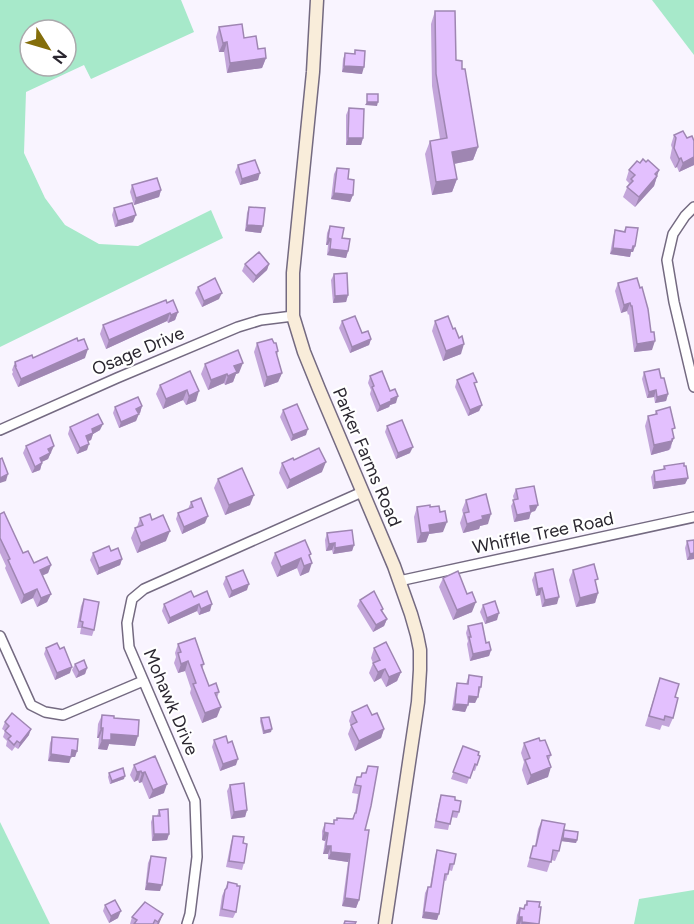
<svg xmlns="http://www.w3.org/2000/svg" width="694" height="924" viewBox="0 0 694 924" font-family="Figtree,sans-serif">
	<rect width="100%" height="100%" fill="#f9f4ff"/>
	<g fill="#a7e9ca" fill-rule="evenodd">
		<path d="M0,0H181L194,32L91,79L84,65L26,92L24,153L45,198L65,225L99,244L138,246L211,210L223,238L0,347ZM30,30H66V66H30Z"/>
		<polygon points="652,0 694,0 694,55"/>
		<polygon points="0,822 50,924 0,924"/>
		<polygon points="694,890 694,924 634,924 639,899"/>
	</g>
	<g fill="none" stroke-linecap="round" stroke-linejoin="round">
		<g stroke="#746a81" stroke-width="12">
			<g id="street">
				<polyline points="694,207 685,216 673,234 667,260 674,302 694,387"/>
				<polyline points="0,430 117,378 238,327 261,320 293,316"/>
				<polyline points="399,581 694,517"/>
				<polyline points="0,636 31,705 45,712 63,715 143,681"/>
				<polyline points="187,924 190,914 197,857 195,801 129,647 127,623 132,599 144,589 362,492"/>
			</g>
		</g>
		<g stroke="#746a81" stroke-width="15">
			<polyline id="secondary" points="317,0 313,72 293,273 293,316 304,352 319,389 394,566 411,614 417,635 420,650 420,670 418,702 385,924"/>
		</g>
		<use href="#street" stroke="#fff" stroke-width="9"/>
		<use href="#secondary" stroke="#f9edda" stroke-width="12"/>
	</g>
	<g fill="#c3a5da">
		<polygon points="435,11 456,60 462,69 478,147 473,160 454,164 457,179 452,192 432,195 425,154 430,141 440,139 432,86 431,24"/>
		<polygon points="219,27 244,38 258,49 266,58 262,68 227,73 224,52 219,52 216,37"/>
		<polygon points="355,50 362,74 342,72 343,59 345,53 354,54"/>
		<polygon points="349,108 363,138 361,145 346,145 346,115"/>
		<polygon points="674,135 687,138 694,141 694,165 679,172 677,167 675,168 670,158 672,148 671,145"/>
		<polygon points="646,162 659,170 657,175 657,176 654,186 635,207 623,197 629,183 626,180 629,170 640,163"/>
		<polygon points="238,165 258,180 240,185 235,172"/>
		<polygon points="337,168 348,179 353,195 350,202 331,199 334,174"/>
		<polygon points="132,185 161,190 159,197 134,205 130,192"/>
		<polygon points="249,207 261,233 245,231 247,213"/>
		<polygon points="114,208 133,222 115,227 112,215"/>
		<polygon points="330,226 342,238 348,251 346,258 327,255 328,245 326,245 327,233"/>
		<polygon points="626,227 635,246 633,252 631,252 630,257 610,254 613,237 615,230 624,231"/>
		<polygon points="245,264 269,264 267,270 253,283 242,271"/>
		<polygon points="334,274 348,295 346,302 333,303 331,280"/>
		<polygon points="618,283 651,332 652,350 634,352 629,314 628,315 627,311 621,313 615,291"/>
		<polygon points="198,287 219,299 202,307 195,293"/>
		<polygon points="167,303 178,312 175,320 168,323 167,321 106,349 100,334 103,325"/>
		<polygon points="342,321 371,339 369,345 350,353 339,328"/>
		<polygon points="435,321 461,354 443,361 432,331"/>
		<polygon points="257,343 274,343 278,351 277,356 282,373 278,382 264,387 254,352"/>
		<polygon points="33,358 85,358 18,387 12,374 13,372 12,370 15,362"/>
		<polygon points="205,364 239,373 236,374 233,382 225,385 224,383 208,390 201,374"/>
		<polygon points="190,371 196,401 186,405 183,400 163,409 156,394 160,385"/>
		<polygon points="644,372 661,378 668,394 666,401 655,403 654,397 647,398 642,379"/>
		<polygon points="370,376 396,403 390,405 389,407 377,412 370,394 371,390 368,383"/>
		<polygon points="457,380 475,386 482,405 479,411 468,416 455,387"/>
		<polygon points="142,406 140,413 138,413 136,421 119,428 113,413 115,407"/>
		<polygon points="283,410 306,435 291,441 280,417"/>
		<polygon points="656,411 673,434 671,448 669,450 651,455 645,426 648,416 655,414"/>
		<polygon points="387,426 410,453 396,459 385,432"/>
		<polygon points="70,427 100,430 93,434 91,440 88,441 87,450 77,454 68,434"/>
		<polygon points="26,446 52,452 50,453 48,459 42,462 42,463 40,470 32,473 23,453"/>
		<polygon points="294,460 322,472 287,489 279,473 282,463"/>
		<polygon points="664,466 684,466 688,478 685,484 653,489 651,477 654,471 663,469"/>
		<polygon points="218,479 250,505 225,515 214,488"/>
		<polygon points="516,489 538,505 535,511 531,512 529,519 514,522 511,506 514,500 513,496"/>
		<polygon points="466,500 488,524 480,526 479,529 463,533 460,523 463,514 462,510"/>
		<polygon points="191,502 205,523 182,534 176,519 178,513 188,509"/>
		<polygon points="417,507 430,507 443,532 429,534 426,542 417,543 414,517"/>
		<polygon points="0,514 23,553 34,563 51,565 48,573 42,576 51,594 47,602 37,607 33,598 21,604 5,568 6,566 0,553"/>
		<polygon points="140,518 152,520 166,541 137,553 131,538 135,528 137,527"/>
		<polygon points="327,533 354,545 352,551 333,554 332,550 326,551 325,540"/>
		<polygon points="694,540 694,559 687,560 685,548 687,541"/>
		<polygon points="111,551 122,559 120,565 97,575 90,560 93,553"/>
		<polygon points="275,553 310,557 309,572 300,576 297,568 277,577 271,563"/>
		<polygon points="573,570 596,584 598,593 595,603 576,607 569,580"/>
		<polygon points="535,573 557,604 542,607 540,595 536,596 532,580"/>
		<polygon points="226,577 247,590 229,598 223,584"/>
		<polygon points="443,578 467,594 472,612 453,620 439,587"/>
		<polygon points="194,597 210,611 199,615 197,611 168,624 162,611 164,604"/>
		<polygon points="84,599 94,630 92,636 80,634 81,628 77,628 81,606"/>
		<polygon points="360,600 383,609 382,612 387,619 384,626 373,632 357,606"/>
		<polygon points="483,605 497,620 485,624 480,612"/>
		<polygon points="468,626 486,643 491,650 489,656 470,661 467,644 468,641 466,633"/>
		<polygon points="178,644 204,664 202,669 209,686 219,692 217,698 217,717 202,723 190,693 191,689 185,671 178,673 174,663 176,657 175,653"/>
		<polygon points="46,648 70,673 55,680 44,654"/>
		<polygon points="374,648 401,672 397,681 386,687 381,678 374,682 369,673 373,663 371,658"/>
		<polygon points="75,664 87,668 85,674 76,678 72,670"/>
		<polygon points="469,675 481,687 479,694 478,694 475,703 468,703 465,712 452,710 455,690 457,683 466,684"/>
		<polygon points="660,678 675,697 673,718 669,727 662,725 660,730 645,726"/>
		<polygon points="352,712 372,715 384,729 381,738 355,751 348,734 351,726 349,721"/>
		<polygon points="102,715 114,718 135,746 109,744 107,750 98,749 99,738 97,738 98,724"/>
		<polygon points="261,718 271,732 263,734 260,721"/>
		<polygon points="5,722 29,735 18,749 15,747 12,751 6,746 7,741 3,737 5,731 2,729"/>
		<polygon points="52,737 77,751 75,757 71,757 69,763 48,761 50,743"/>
		<polygon points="214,740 236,765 220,771 212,747"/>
		<polygon points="540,741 551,755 549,760 548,777 527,785 522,770 524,762 521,753 524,743"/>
		<polygon points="463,746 478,755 477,765 475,771 472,770 467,784 451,779"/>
		<polygon points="155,756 164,793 149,799 142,782 139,783 138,780 134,782 130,775 134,765"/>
		<polygon points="368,766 365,830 359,900 356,908 342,906 348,862 328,859 328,854 323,854 325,841 322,840 322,831 325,823 333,824 334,820 336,820 337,818 352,819 355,813 358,794 352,793 354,785 357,777 361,777 362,773 365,773"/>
		<polygon points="109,773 124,779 110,784 108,777"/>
		<polygon points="230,785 247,810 245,817 231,819 227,791"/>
		<polygon points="441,795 455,800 459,812 457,818 451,817 448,830 434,828 439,801"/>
		<polygon points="159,810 169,834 167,840 152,841 151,822 153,816 157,816"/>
		<polygon points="542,820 577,840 576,843 561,841 563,834 559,851 555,861 551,860 547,872 527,867 533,846 535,846 538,829"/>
		<polygon points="233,836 243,843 244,863 242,870 226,867 231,842"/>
		<polygon points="437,850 454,864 452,871 449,870 446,881 444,880 437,920 422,918 425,893 428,887 430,887 435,856"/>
		<polygon points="151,856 160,891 145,890 148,863"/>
		<polygon points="228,882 237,886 236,912 233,918 219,916 222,896"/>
		<polygon points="527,901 539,924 516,924 517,915 520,908 523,909"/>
		<polygon points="145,902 159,924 130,924 132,917"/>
		<polygon points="105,905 118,918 109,923 103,911"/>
	</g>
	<g fill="#9f86b2">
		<polygon points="227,42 224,52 219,52 223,43"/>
		<polygon points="266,58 262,68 227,73 230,63"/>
		<polygon points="344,66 364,67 362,74 342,72"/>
		<polygon points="367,102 378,102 377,106 365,105"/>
		<polygon points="348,138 363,138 361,145 346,145"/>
		<polygon points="478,147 473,160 448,165 452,152"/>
		<polygon points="694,157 694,165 679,172 683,163"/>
		<polygon points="681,158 677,167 675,168 679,159"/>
		<polygon points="659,170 654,186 635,207 639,197"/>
		<polygon points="260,173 258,180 240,185 242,179"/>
		<polygon points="457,179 452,192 432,195 436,182"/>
		<polygon points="161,190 159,197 134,205 136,198"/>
		<polygon points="334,193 353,195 350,202 331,199"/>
		<polygon points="136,215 133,222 115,227 118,221"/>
		<polygon points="247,225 263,226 261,233 245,231"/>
		<polygon points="328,238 331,239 328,245 326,245"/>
		<polygon points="633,246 635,246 633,252 631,252 630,257 610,254 613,248"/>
		<polygon points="330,249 348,251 346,258 327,255"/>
		<polygon points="269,264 267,270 253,283 256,276"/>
		<polygon points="222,293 219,299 202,307 204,301"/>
		<polygon points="348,295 346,302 333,303 335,296"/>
		<polygon points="630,303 627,311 621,313 624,305"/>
		<polygon points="178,312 175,320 168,323 171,315"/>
		<polygon points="170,313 167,321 106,349 109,340"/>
		<polygon points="371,339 369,345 350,353 352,347"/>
		<polygon points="655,341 652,350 634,352 637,344"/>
		<polygon points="464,344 461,354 443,361 446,351"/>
		<polygon points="88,349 85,358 18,387 21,379"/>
		<polygon points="243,363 239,373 236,374 233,382 225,385 228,376 234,366"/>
		<polygon points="282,373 278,382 264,387 267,377"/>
		<polygon points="227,374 224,383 208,390 211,380"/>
		<polygon points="187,390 183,400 163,409 166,399"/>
		<polygon points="656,390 654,397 647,398 649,392"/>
		<polygon points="199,391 196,401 186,405 189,396"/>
		<polygon points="668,394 666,401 655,403 657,397"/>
		<polygon points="398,396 396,403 390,405 389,407 377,412 380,406 391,399"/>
		<polygon points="482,405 479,411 468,416 470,410"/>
		<polygon points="142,406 140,413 134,415 136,409"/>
		<polygon points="139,414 136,421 119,428 121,422"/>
		<polygon points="103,424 100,430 93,434 91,440 84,443 86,436 92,429"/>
		<polygon points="308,429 306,435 291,441 293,435"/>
		<polygon points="674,438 669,450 651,455 654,445"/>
		<polygon points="89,444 87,450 77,454 80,448"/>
		<polygon points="54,446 48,459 37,464 40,458 48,449"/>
		<polygon points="413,447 410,453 396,459 398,453"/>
		<polygon points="326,462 322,472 287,489 290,480"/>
		<polygon points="42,463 40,470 32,473 35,467"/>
		<polygon points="8,474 6,481 0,483 0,478"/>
		<polygon points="688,478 685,484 653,489 655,482"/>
		<polygon points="254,495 250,505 225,515 229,505"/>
		<polygon points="538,505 535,511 528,513 530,506"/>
		<polygon points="531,512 529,519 514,522 517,515"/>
		<polygon points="491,514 488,524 480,526 479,529 463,533 467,524 482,516"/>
		<polygon points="208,516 205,523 182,534 184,527"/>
		<polygon points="447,522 443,532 429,534 426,542 417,543 421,533 429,525"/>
		<polygon points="170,531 166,541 137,553 141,543"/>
		<polygon points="335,543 332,550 326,551 329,544"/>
		<polygon points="354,545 352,551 333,554 335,548"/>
		<polygon points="694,553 694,559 687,560 690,554"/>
		<polygon points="301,558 297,568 277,577 281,567"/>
		<polygon points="122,559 120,565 97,575 99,568"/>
		<polygon points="312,563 309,572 300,576 304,566"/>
		<polygon points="51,565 48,573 36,578 40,570"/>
		<polygon points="249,584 247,590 229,598 232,591"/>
		<polygon points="542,588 540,595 536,596 538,589"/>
		<polygon points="37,589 33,598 21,604 24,595"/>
		<polygon points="598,593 595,603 576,607 580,598"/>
		<polygon points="51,594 47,602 37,607 41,598"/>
		<polygon points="559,597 557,604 542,607 545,600"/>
		<polygon points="476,602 472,612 453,620 457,610"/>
		<polygon points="199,604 197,611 168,624 170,618"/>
		<polygon points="212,604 210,611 199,615 201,609"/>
		<polygon points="499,613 497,620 485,624 487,618"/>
		<polygon points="387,619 384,626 373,632 376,625"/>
		<polygon points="491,650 489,656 470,661 473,654"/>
		<polygon points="188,661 185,671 178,673 181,664"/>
		<polygon points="72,667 70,673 55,680 57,673"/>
		<polygon points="87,668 85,674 76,678 79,672"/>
		<polygon points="385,669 381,678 374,682 378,672"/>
		<polygon points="401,672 397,681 386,687 389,677"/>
		<polygon points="469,696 478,697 475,703 466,702"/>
		<polygon points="455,704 468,705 465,712 452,710"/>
		<polygon points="221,707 217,717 202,723 205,713"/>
		<polygon points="101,728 103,728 99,738 97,738"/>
		<polygon points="31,729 29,735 18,749 20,743"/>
		<polygon points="272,729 271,732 263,734 264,731"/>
		<polygon points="384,729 381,738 355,751 359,741"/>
		<polygon points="111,734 138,736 135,746 109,744 107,750 98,749 102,740"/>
		<polygon points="72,750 77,751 75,757 71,757 69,763 48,761 51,754"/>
		<polygon points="238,759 236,765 220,771 223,764"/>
		<polygon points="551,767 548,777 527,785 531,775"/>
		<polygon points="141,771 138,780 134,782 137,772"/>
		<polygon points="145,772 142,782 139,783 142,773"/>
		<polygon points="125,776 124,779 110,784 112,781"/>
		<polygon points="167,784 164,793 149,799 153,790"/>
		<polygon points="247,810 245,817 231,819 234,812"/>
		<polygon points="324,832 328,833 325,841 322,840"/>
		<polygon points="154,834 169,834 167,840 152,841"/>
		<polygon points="563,838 577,840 576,843 561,841"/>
		<polygon points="326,846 331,846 328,854 323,854"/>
		<polygon points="331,852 350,854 348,862 328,859"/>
		<polygon points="147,883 162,885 160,891 145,890"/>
		<polygon points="345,898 359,900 356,908 342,906"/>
		<polygon points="121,911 118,918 109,923 111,916"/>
		<polygon points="424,912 439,914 437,920 422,918"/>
		<polygon points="163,914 159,924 157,924 158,922"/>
		<polygon points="519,917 522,917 520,924 516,924"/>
		<polygon points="522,922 539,924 521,924"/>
	</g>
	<g fill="#e3c0fe" stroke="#9f86b2" stroke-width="1.5">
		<polygon points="435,11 455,11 456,60 462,61 462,69 465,69 478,147 452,152 457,179 436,182 430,141 447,138 436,74"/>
		<polygon points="242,24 244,38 256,36 258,49 265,48 266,58 230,63 227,42 223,43 219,27"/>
		<polygon points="355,50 365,51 364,67 344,66 345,53 355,54"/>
		<rect x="367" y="94" width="11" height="8"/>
		<polygon points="349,108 364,109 363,138 348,138"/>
		<polygon points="683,131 687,138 692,136 694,141 694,157 683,163 681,158 679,159 674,148 676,138 674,135"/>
		<polygon points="643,159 646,162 648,160 659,170 655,174 657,176 639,197 627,187 633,181 631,179 635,175 629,170 637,161 640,163"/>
		<polygon points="255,160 260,173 242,179 238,165"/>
		<polygon points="337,168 349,169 348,179 354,180 353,195 334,193"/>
		<polygon points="157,178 161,190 136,198 132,185"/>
		<polygon points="132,203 136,215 118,221 114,208"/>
		<polygon points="249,207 265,208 263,226 247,225"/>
		<polygon points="330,226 344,228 342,238 350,239 348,251 330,249 331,239 328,238"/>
		<polygon points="626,227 638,228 635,246 633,246 632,250 613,248 615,230 625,232"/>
		<polygon points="259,252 269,264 256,276 245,264"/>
		<polygon points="347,273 348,295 335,296 334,274"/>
		<polygon points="215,278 222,293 204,301 198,287"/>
		<polygon points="637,278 640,288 642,287 648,309 651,332 654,332 655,341 637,344 632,306 631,306 630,303 624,305 618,283"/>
		<polygon points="166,300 167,303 173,300 178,312 171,315 170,313 109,340 103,325"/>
		<polygon points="355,316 362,333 368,331 371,339 352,347 342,321"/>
		<polygon points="448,316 453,329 455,328 459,338 462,336 464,344 446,351 435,321"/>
		<polygon points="77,338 78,341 84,339 88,349 21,379 15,366 16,366 15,362 32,355 33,358"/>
		<polygon points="272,339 274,343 276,343 278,351 276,352 282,373 267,377 257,343"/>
		<polygon points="238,350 243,363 234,366 237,372 228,376 227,374 211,380 205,364"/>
		<polygon points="659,369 661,378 664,378 668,394 657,397 656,390 649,392 644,372"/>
		<polygon points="190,371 199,391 189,396 187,390 166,399 160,385"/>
		<polygon points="382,371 390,391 395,389 398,396 391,399 391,401 380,406 372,387 374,386 370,376"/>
		<polygon points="473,373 477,382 474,383 482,405 470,410 457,380"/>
		<polygon points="138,397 142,406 136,409 139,414 121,422 115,407"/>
		<polygon points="297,404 308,429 293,435 283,410"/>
		<polygon points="670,407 675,428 672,429 674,438 672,439 672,441 654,445 648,416 657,414 656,411"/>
		<polygon points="98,414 103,424 92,429 93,433 86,436 89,444 80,448 70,427"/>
		<polygon points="402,420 413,447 398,453 387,426"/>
		<polygon points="50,435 54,446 48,449 50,453 40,458 42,463 35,467 26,446"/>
		<polygon points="319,448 326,462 290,480 282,463 293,458 294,460"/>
		<polygon points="2,458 8,474 0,478 0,459"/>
		<polygon points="684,463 684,466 686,466 688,478 655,482 654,471 665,469 664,466"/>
		<polygon points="242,468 254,495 229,505 218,479"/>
		<polygon points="534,486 538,505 530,506 531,512 517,515 513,500 518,499 516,489"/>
		<polygon points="486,494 491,514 482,516 483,519 467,524 464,513 469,512 466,500"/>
		<polygon points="201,498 208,516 184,527 178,513 193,507 191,502"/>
		<polygon points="430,505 430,507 439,506 440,512 445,511 447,522 429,525 430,532 421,533 417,507"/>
		<polygon points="4,512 23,553 28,551 34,563 47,557 51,565 40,570 51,594 41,598 37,589 24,595 8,560 10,559 0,538 0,514"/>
		<polygon points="150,514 152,520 163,515 170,531 141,543 135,528 143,525 140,518"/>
		<polygon points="352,530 354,545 335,548 335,543 329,544 327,533"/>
		<polygon points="305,540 311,554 309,555 312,563 304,566 301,558 281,567 275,553"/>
		<polygon points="694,540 694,553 690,554 687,541"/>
		<polygon points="109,546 111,551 118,548 122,559 99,568 93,553"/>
		<polygon points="594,564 598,579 595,580 598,593 580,598 573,570"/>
		<polygon points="553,569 559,597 545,600 542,588 538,589 535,573"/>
		<polygon points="243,570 249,584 232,591 226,577"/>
		<polygon points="458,571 467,594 472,592 476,602 457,610 443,578"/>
		<polygon points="191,591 194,597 207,591 212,604 201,609 199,604 170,618 164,604"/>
		<polygon points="374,591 383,609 381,610 387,619 376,625 360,600"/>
		<polygon points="84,599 99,602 94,630 82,627 83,622 80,621"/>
		<polygon points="495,601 499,613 487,618 483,605"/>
		<polygon points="482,623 486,643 489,642 491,650 473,654 469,637 471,637 468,626"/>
		<polygon points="195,638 204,664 201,665 209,686 216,683 219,692 215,693 221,707 205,713 193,684 196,683 188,661 181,664 178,653 181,652 178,644"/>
		<polygon points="386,642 401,672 389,677 385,669 378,672 373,663 380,660 374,648"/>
		<polygon points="57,643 60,649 64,647 72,667 57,673 46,648"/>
		<polygon points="84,660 87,668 79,672 75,664"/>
		<polygon points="469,675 482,677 481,687 479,687 478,697 469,696 468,705 455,704 457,683 468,684"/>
		<polygon points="660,678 679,684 675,697 678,698 673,718 665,716 664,720 649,716"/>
		<polygon points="367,705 372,715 377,713 384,729 359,741 351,725 357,722 352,712"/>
		<polygon points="12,713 31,729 20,743 17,741 14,745 8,739 11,736 5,731 9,726 5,722"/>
		<polygon points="102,715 114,716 114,718 139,720 138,736 111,734 111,740 102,740 103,728 101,728"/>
		<polygon points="269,717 272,729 264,731 261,718"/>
		<polygon points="226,736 228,743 232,741 238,759 223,764 214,740"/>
		<polygon points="52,737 78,739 77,751 72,750 71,757 51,754"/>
		<polygon points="539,738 540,741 545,740 551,755 547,756 551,767 531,775 525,760 530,758 524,743"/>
		<polygon points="463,746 479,752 478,755 480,756 477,765 475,764 470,778 453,772"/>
		<polygon points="155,756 167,784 153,790 145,772 142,773 141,771 137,772 134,765"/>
		<polygon points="368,766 378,767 371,806 365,830 369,830 359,900 345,898 350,854 331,852 331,846 326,846 328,833 324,832 325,823 334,824 334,820 337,820 337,818 353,819 355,813 356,813 361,786 355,785 357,777 361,777 362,773 366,773"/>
		<polygon points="123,768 125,776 112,781 109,773"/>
		<polygon points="244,783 247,810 234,812 230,785"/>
		<polygon points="441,795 455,797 455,800 461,801 459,812 453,811 450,824 436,821"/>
		<polygon points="168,809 169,834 154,834 153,816 160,816 159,810"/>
		<polygon points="542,820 565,824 559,851 553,850 551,862 530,858 533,846 536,846"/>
		<polygon points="564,830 578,832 577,840 563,838"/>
		<polygon points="233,836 244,837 243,843 247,844 244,863 229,861"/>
		<polygon points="437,850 456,854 454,864 450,864 448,874 445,874 439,914 424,912 428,887 431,887"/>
		<polygon points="151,856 166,858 162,885 147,883"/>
		<polygon points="228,882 237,884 237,886 240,886 236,912 222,909 225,890 227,888"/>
		<polygon points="115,900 121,911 111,916 105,905"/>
		<polygon points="527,901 540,902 539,907 541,907 539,924 522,922 522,917 519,917 520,908 524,909 525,905 527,905"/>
		<polygon points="145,902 163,914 158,922 155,920 153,924 134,924 137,920 132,917"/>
		<polygon points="345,921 356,922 355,924 344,924"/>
	</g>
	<g text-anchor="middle" stroke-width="4.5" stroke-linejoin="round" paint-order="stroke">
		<g font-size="18" fill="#2b2730" stroke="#fff">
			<text transform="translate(138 351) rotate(-23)" y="6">Osage Drive</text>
			<text transform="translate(367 457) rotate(67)" y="6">Parker Farms Road</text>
			<text transform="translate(543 533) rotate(-12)" y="6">Whiffle Tree Road</text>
			<text transform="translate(171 702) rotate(67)" y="6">Mohawk Drive</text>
		</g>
	</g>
	<g transform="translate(48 48) rotate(127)"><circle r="28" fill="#ffffff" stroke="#aaa9ac" stroke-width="1.5"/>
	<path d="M0-4.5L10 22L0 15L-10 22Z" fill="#846e0b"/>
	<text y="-9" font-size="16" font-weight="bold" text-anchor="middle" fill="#2b2730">N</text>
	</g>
</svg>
